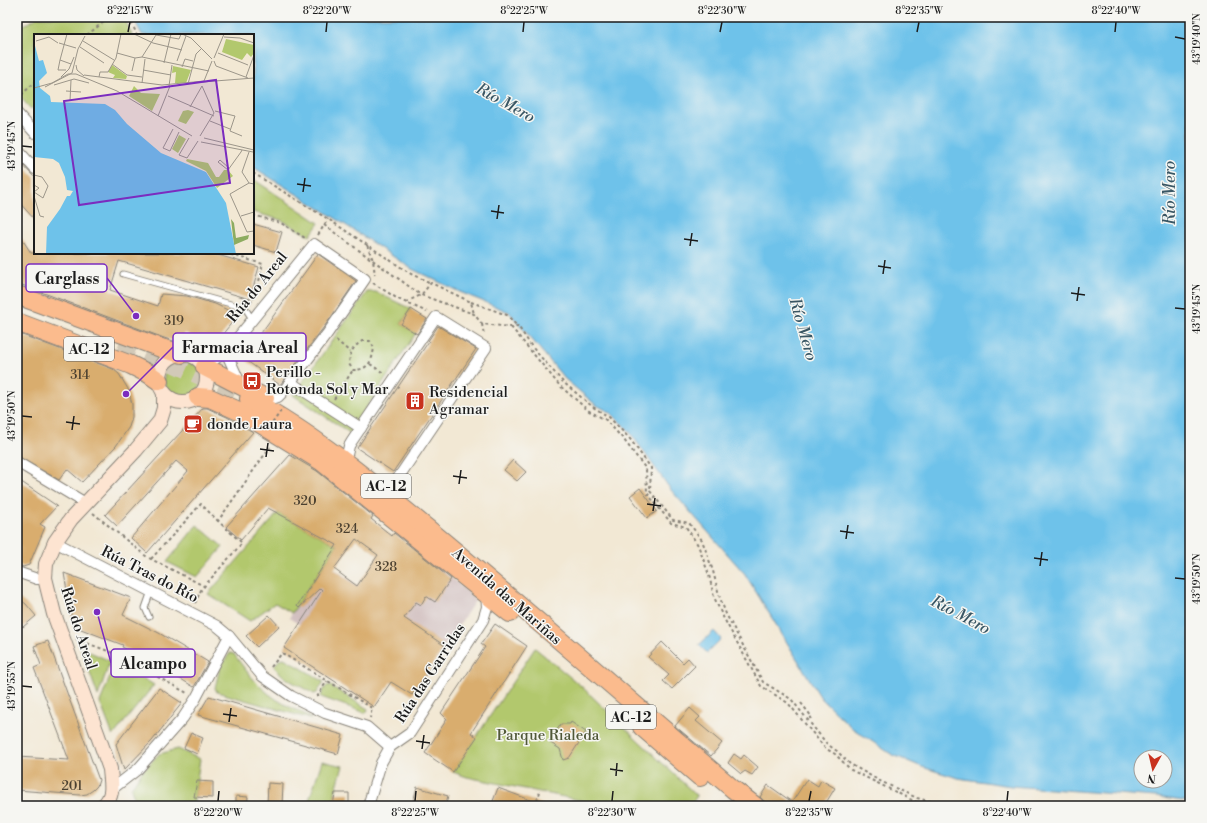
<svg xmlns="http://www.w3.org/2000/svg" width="1207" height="823" viewBox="0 0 1207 823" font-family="'Libre Bodoni',serif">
	<rect width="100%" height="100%" fill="#f6f6f2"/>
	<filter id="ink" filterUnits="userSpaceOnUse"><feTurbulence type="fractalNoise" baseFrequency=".025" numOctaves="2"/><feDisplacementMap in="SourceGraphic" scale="8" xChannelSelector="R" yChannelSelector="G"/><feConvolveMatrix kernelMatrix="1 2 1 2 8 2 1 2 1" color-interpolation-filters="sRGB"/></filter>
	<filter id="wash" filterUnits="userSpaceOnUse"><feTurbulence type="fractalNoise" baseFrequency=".012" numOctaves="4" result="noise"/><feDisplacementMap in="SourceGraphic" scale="16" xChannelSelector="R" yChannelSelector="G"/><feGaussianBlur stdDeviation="0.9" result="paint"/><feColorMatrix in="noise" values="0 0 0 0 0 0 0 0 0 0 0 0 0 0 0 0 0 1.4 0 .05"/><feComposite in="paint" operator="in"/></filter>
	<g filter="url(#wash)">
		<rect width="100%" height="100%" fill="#f2e8d4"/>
		<polygon fill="#d1bfbf" points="414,547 468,592 475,601 412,695 289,618 325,562 377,599"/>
		<g fill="#b2c86d" stroke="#677244">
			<polygon points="38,17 124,17 132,35 35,35 35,105 31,109 21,98 17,99 17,29"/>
			<polygon points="253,179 319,223 310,236 281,220 253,212"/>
			<polygon points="367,292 376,292 411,309 401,324 416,333 350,433 293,395"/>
			<circle cx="183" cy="378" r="19"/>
			<polygon points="278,513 337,545 292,613 275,603 250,621 208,594"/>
			<polygon points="197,525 223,547 197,577 167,562"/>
			<polygon points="81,648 110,661 98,696"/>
			<polygon points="535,648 581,686 697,796 690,806 597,806 598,804 467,777 453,772"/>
			<path d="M230,653L234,654C248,674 262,692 284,704C292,709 304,712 311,719L217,692L215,688L220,667Z"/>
			<path d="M284,658L323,681V683L317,693L314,694C301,686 282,679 274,666L280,659Z"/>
			<polygon points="116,662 154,685 113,736 100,702"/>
			<path d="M329,685L368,709L366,713L321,697C322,692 325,686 329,685Z"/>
			<polygon points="178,749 200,759 193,806 164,806 141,804 133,795 131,788 143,770 159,754"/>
			<polygon points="322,761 343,766 335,793 333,806 307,806"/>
		</g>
		<g fill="#6ec2ea" stroke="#456f83" fill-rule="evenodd">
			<path d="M133,17H1190V802L1156,797L1011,786L958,778L922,767L891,754L852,728L821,698L745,574L671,490L629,431L610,412L596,405L565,379L509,312L460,292L412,269L335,218L253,167V35H142ZM1141,757H1165V781H1141Z"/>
			<polygon points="714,631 721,639 707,653 699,645"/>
		</g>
		<g id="blocks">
			<g fill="#d9ad6e" fill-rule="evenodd">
				<polygon points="17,159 35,178 35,220 17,200"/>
				<polygon points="253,224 282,232 276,252 253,245"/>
				<polygon points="17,231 31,253 211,253 259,267 250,299 119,261 110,290 158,306 161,294 187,296 215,304 238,315 213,346 185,333 180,343 164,338 17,283"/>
				<polygon points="318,254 356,281 327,323 280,385 243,358"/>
				<polygon points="411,309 427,319 417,334 401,324"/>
				<polygon points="438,326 476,349 393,472 357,448 429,341 428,341"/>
				<polygon points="17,333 113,369 119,374 128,389 132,404 132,417 129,427 116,446 82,482 67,469 59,480 17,456"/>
				<polygon points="203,408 207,408 227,417 253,432 147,553 131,538 188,471 176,461 117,526 105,515"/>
				<path d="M290,455L317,471L373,516L371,519L392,536L394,533L451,579L435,602L426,596L421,605L416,602L404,618L445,646L412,695L391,682L374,707L284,648L322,590L320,588L299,608L297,606L337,545L268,508L241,540L226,527ZM356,539L378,555L357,586L334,569Z"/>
				<polygon points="513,460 526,472 517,481 504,470"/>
				<polygon points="17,479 57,506 40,524 45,527 29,565 23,567 17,564"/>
				<polygon points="640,488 657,511 647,518 630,496"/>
				<polygon points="64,573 131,598 123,615 159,633 208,662 194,687 146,658 122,647 123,645 73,626"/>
				<polygon points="17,597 26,604 36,616 23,627 17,620"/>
				<polygon points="269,615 279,626 257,647 246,636"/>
				<polygon points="495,624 527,646 471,733 477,737 453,772 425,753 447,719 441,713 485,647 481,644"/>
				<polygon points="48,641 99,780 97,786 93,790 87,794 80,795 17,790 17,757 69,760 34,668 41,665 34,646"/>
				<polygon points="662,642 683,663 688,658 695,666 672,689 663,681 669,675 648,657"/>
				<polygon points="159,688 182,703 152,741 124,770 116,744"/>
				<polygon points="209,696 343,735 338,754 198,715"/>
				<polygon points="690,708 700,717 696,721 722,743 711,756 675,726"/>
				<polygon points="571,722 586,732 571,755 569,758 563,760 560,749 549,742 561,724 570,724"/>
				<polygon points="191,733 203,738 197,754 184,748"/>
				<polygon points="734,754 741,759 744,755 758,767 752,775 745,771 741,774 728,763"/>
				<polygon points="807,779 818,786 821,780 835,788 824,806 769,806 760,797 768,785 792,802"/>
				<polygon points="197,781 213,782 213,798 194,797"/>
				<polygon points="268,783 283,784 282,805 267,805"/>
				<polygon points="417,787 448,796 445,806 412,806"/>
				<polygon points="498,788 544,805 543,806 491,806"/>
				<polygon points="335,793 349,793 349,806 333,806"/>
				<polygon points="236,796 248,797 247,806 236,806"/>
			</g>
		</g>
	</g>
	<g filter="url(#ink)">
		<use href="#blocks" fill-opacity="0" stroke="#878278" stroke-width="1"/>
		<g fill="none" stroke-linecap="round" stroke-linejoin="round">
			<polyline stroke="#d2c9b8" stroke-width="18" stroke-dasharray="18 9" stroke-linecap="butt" points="120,342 177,365 239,394"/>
			<g stroke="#878278" stroke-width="7">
				<g id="lane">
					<polyline points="123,274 245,308 252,319"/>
					<polyline points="149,617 145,608 151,591"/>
				</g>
			</g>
			<g stroke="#878278" stroke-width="12">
				<g id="street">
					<polyline points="17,113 35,133"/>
					<polyline points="17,149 35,169"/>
					<polyline points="226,352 241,385"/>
					<polyline points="204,366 226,352 314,244 365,279 327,334 282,393 278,397 269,400"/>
					<polyline points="291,381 296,386 361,428"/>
					<polyline points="347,455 349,446 352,441 436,317 486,348 398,478 393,483 385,486"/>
					<polyline points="17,462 87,504"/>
					<polyline points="55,542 217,626 229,636 262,676 291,696 325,713 367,727 390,747"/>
					<polyline points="17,572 37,579 45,578"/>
					<polyline points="111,790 138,769 183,718 196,698 229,636"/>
					<polyline points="368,806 381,763 390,747 410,733 483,620 487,607 486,594"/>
				</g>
			</g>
			<g stroke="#878278" stroke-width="16">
				<g id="secondary">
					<circle cx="183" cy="378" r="24"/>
					<path d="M103,806C115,795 111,784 110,769L54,614L45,578L46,564L55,542L71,519L136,450L160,421L164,408V394"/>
				</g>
			</g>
			<g stroke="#878278" stroke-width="20">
				<g id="highway">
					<polyline points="17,295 161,348 182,354"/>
					<polyline points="17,322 131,365 149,374 159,381"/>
					<polyline points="205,367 265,398"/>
					<polyline points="198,397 210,398 243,413 321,461 510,613"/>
					<path d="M249,399C314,434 371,482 428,529C531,614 631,702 733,789L755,806"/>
					<polyline points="642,727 700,777"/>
				</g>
			</g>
			<g stroke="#878278" stroke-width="2" stroke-dasharray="3 3" stroke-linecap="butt">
				<polyline points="129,17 137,35"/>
				<polyline points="17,23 28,17"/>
				<polyline points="87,35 110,17"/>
				<polyline points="17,99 35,82"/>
				<polyline points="253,173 328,219 411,274 431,283"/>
				<polyline points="253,215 281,223 305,238"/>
				<polyline points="324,225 421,295 474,314 482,324 511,327 518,326 532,347 563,382 593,407 609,417 630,439 651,468 650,491 673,520 689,523 702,540 713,571 719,595 726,614 763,682 791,699 827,744 837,751 850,764 880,781 917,798 947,806"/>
				<polyline points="318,235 328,219"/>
				<polyline points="367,245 373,260 375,275"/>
				<path d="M225,253L263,264C259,276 259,294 250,303"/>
				<polyline points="373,283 398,299 427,312"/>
				<polyline points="406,302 421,295 431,283 471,302 474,314"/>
				<polyline points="471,302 507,315 517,326"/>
				<polyline points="482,324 484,335"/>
				<polyline points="511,327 560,386 589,411 606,420 624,440 646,469 647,493 671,523 686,527 698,545 709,575 714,597 722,615 761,686 788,703 825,748 835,754 851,770 918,803 928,806"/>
				<polyline points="336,340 350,352"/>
				<path d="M362,341H370L374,348C372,361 369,370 353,370L349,364C350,352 352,348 362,341Z"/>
				<polyline points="370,364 385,374"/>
				<polyline points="334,399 353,370"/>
				<polyline points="93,513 147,557 204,586"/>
				<polyline points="151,559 201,504 218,521"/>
				<polyline points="195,603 201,590 242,543 218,521 270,447"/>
				<polyline points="76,639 116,654 187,693"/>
				<polyline points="271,667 282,653 372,708 370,718"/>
				<polyline points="317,697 327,681"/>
				<polyline points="801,703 812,717 807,720"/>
				<polyline points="535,806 540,792"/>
				<polyline points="1137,806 1157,804 1175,806"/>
			</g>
			<use href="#lane" stroke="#fff" stroke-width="5"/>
			<use href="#street" stroke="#fff" stroke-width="10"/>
			<use href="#secondary" stroke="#fde4d1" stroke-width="14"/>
			<use href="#highway" stroke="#fbbb8d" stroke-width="18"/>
			<polyline stroke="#878278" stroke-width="2" stroke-dasharray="3 3" stroke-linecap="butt" points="269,428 283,408"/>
		</g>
	</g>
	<path fill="none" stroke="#1c1c1c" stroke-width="1.5" d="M128,32L130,22M326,32L327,22M523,32L524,22M720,32L722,22M917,32L919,22M1115,32L1116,22M1175,37L1185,39M22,146L32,147M297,184L311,186M303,192L305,178M491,211L504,213M497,219L499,205M684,239L698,241M690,246L692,233M878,266L891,268M883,274L885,260M1071,293L1085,295M1077,301L1079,287M1175,308L1185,309M22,416L32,417M66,422L80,424M72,430L74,416M260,449L274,451M266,457L268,443M453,476L467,478M459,484L461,470M647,504L661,506M653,511L655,498M840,531L854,533M846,539L848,525M1034,558L1048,560M1040,566L1042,552M1175,578L1185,579M22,686L32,687M223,714L237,716M229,722L231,708M416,741L430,743M422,749L424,735M610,769L623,771M616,776L617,763M218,801L219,791M415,801L416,791M612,801L613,791M809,801L811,791M1007,801L1008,791"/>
	<defs>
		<g id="bus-square" transform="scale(1)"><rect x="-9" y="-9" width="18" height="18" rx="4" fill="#c8321e" stroke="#f6f6f2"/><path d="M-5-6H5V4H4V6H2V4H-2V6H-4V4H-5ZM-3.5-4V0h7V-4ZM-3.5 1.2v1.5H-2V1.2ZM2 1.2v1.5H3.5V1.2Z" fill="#fff"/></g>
		<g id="building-square" transform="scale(1)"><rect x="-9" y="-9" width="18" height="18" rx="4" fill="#c8321e" stroke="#f6f6f2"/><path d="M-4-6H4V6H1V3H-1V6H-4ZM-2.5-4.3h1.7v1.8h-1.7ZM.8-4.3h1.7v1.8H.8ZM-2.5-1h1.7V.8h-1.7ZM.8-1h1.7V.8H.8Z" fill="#fff"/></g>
		<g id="cafe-square" transform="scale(1)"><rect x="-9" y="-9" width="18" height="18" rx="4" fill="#c8321e" stroke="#f6f6f2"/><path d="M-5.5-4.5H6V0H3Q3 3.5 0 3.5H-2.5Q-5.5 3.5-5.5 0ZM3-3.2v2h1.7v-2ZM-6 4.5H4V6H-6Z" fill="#fff"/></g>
	</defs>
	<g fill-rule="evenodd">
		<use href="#bus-square" x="252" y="381"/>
		<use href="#building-square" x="415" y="401"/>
		<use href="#cafe-square" x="193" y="424"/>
	</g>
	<g text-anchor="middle" stroke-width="3" stroke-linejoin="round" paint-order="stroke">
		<g font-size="13" fill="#4b4030">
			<text x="174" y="325">319</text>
			<text x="80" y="379">314</text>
			<text x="305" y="505">320</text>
			<text x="347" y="533">324</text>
			<text x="386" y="571">328</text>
			<text x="72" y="790">201</text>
		</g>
		<g fill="#f6f6f2" stroke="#5d5d5c" stroke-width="1">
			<rect x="64" y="337" width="50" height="24" rx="3"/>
			<rect x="361" y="474" width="50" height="24" rx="3"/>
			<rect x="606" y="705" width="50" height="24" rx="3"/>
		</g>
		<g font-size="14" font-weight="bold" fill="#1c1c1c">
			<text x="89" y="354">AC-12</text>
			<text x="386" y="491">AC-12</text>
			<text x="631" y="722">AC-12</text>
		</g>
		<g font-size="15" fill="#1c1c1c" stroke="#f6f6f2">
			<text transform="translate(257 287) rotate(-51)" y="5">Rúa do Areal</text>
			<text transform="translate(150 574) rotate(27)" y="5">Rúa Tras do Río</text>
			<text transform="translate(507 596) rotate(41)" y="5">Avenida das Mariñas</text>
			<text transform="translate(79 628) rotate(72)" y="5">Rúa do Areal</text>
			<text transform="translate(430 673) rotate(-57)" y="5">Rúa das Garridas</text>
		</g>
		<g font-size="15" fill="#1c1c1c" stroke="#f6f6f2" text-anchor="start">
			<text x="266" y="377">Perillo -<tspan x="266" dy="17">Rotonda Sol y Mar</tspan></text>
			<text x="429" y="397">Residencial<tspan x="429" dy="17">Agramar</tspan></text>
			<text x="207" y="429">donde Laura</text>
		</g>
		<g font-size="15" fill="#505838" stroke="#f6f6f2">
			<text x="548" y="740">Parque Rialeda</text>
		</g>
		<g font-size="16" font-style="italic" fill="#395664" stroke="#f6f6f2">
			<text transform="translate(506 102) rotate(29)" y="6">Río Mero</text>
			<text transform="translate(1169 193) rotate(-90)" y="6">Río Mero</text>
			<text transform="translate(804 329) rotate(74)" y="6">Río Mero</text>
			<text transform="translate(961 614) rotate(28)" y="6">Río Mero</text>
		</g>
	</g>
	<g transform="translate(34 34)">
		<rect width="220" height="220" fill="#f2e8d4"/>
		<path d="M192,5L220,11V19L217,23L213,19L208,26L188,18ZM78,31L93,42L92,45L79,44L81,41L74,38ZM139,32L157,36L152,49H141L142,38L138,39ZM100,52L107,59L126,60L118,77L95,62ZM154,76L160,78L152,90L144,87L149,77ZM145,101L152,105L144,119L138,115ZM153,125L174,129L182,143H185L190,136H194L199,142L183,154L172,137L152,127Z" fill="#b2c86d"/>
		<path d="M197,185L200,189L202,204L215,201L214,205L200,211Z" fill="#8dac60"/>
		<path d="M0,8L5,27L9,26L13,39L5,47L6,54L16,62L17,68L71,70L81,76L93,90L127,119L172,138L192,169L202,220H12L13,193L26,175L33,162H36L39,157L33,156L31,143L25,129L19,125L0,123Z" fill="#6ec2ea"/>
		<path fill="none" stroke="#9c968a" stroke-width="1" d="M33,0L26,26L37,30M100,0L119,9L148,16M148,0L157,4L178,25M190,3L206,4L220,9M2,7L15,3L24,9M49,7L80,26M25,9L42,14M46,13L70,29M83,19L101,24L108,23L122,1L145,5L147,0M184,19L214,31M108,23L175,37M180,24L190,0M26,26L24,36H32M143,27L152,2M180,27L182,32L214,44M130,29L137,0M78,30L93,41L108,43M42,31L43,36L50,42M148,33L151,25L159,27M109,36L137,41M98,37L101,24M50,41L128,51L170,47M27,43L35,35L40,23M65,43L66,38H74L82,24L87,0M212,43L220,21M170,47L178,27M168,48L220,44M108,49L111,25M154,50L162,20L167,15M20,51L40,45L55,49M135,52L138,31M11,53L38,39L44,15L51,2M0,54L18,49L34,40H42L83,57L158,102M32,57L47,58M134,62L180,82M36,67L37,46M156,73L168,52M181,77L201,82L196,97L208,102M124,82L136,52M176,87L196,95M139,95L129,114L136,117L145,98M166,102L180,79L168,52M155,104L145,121L153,124L164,107M170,104L220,116M167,108L219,118M195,134L186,126L184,128L194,136L207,118L208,116M0,141L8,143L14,152L9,164L0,158L5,154L0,151M215,149L208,138L215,118M220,150L215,149L196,160L213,198L220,197M0,162L6,182L10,183M207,182L220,178"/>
		<path fill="#7b2cbf" fill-opacity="0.15" stroke="#7b2cbf" stroke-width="2" d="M182,46L196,149L45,171L30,67Z"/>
		<rect width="220" height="220" fill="none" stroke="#1c1c1c" stroke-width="2"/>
	</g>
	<path fill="none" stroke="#7b2cbf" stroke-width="1.5" d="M136 316L107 278M126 394L173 347M97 612L111 663"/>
	<g fill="#7b2cbf" stroke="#f6f6f2" stroke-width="1.5">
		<circle cx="136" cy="316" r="4"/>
		<circle cx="126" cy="394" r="4"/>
		<circle cx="97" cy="612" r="4"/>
	</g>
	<g fill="#f6f6f2" stroke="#7b2cbf" stroke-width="1.5">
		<rect x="26" y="264" width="81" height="28" rx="4"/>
		<rect x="173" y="333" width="133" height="28" rx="4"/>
		<rect x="111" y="649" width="84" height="28" rx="4"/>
	</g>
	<g font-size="16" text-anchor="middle" font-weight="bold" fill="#1c1c1c">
		<text x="67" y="284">Carglass</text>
		<text x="240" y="353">Farmacia Areal</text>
		<text x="153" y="669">Alcampo</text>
	</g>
	<rect width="1207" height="823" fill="none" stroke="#f6f6f2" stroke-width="44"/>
	<g transform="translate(1153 769) rotate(188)"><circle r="19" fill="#f6f6f2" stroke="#9f9f9c"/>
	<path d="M0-3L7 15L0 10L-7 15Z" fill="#c8321e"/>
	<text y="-6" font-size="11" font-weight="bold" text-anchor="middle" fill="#1c1c1c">N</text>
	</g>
	<rect x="22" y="22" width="1163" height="779" fill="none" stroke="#1c1c1c" stroke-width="1.5"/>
	<g font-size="10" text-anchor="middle" fill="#1c1c1c">
		<text x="130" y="14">8°22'15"W</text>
		<text x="327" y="14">8°22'20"W</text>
		<text x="524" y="14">8°22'25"W</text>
		<text x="722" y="14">8°22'30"W</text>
		<text x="919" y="14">8°22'35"W</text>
		<text x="1116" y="14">8°22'40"W</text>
		<text transform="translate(1196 39) rotate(-90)" y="4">43°19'40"N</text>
		<text transform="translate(11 146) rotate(-90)" y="4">43°19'45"N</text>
		<text transform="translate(1196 309) rotate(-90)" y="4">43°19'45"N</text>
		<text transform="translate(11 416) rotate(-90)" y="4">43°19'50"N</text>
		<text transform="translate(1196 579) rotate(-90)" y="4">43°19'50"N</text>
		<text transform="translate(11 686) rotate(-90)" y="4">43°19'55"N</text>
		<text x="218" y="816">8°22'20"W</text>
		<text x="415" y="816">8°22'25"W</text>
		<text x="612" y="816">8°22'30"W</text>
		<text x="809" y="816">8°22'35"W</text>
		<text x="1007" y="816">8°22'40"W</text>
	</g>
</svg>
